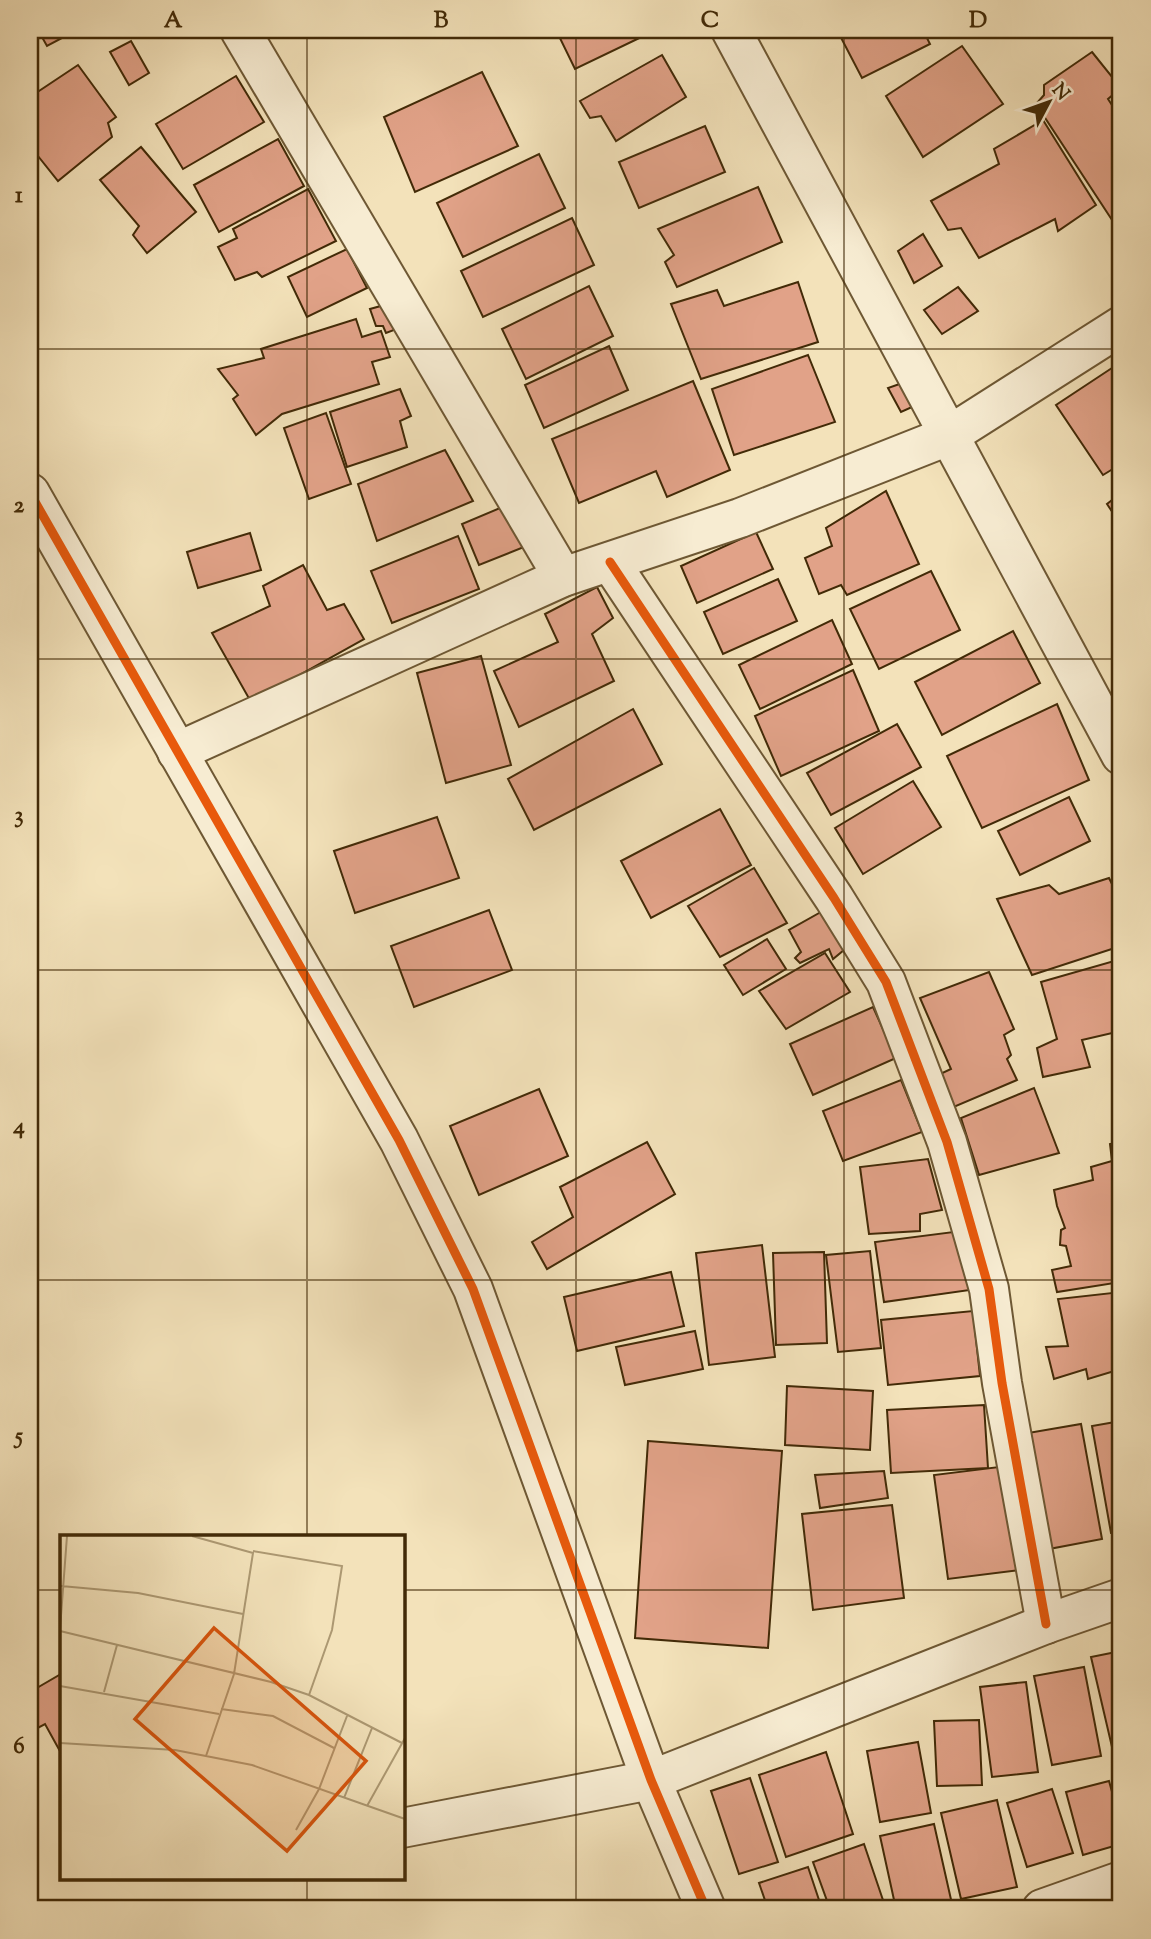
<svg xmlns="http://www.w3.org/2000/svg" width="1151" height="1939" viewBox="0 0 1151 1939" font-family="'Sorts Mill Goudy',serif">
	<rect width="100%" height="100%" fill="#f3e2ba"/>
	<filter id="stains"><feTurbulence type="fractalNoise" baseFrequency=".00286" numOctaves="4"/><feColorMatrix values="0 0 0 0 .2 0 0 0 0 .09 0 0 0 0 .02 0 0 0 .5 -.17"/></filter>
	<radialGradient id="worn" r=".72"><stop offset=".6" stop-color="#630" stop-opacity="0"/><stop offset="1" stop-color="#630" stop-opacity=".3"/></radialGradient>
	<g fill="#e1a288" stroke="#422a07" stroke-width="2">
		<polygon points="38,30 77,30 47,46"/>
		<polygon points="556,30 656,30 575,69"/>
		<polygon points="837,30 923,30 930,44 862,78"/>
		<polygon points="131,41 149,73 129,85 110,52"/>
		<polygon points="962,46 1003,104 923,157 886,96"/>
		<polygon points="1092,52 1121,88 1108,99 1121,119 1121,219 1114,223 1036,104 1044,95 1044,85"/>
		<polygon points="662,55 686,97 616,141 601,116 590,118 580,101"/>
		<polygon points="78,65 116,117 108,123 112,137 58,181 30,146 30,97"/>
		<polygon points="482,72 518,146 415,192 384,117"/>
		<polygon points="236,76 264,122 183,169 156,124"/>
		<polygon points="1043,120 1096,205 1058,231 1055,219 979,258 961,228 948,230 931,201 999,164 994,149"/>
		<polygon points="705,126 725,172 639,208 619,162"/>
		<polygon points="278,139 304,186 219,232 194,185"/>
		<polygon points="141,147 196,212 147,253 133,235 139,226 100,180"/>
		<polygon points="539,154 565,208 463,257 437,203"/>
		<polygon points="758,187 782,242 677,287 665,262 674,255 658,229"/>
		<polygon points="308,189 336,241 262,277 257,272 235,280 218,247 237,238 233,229"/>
		<polygon points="572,218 594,265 483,317 461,271"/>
		<polygon points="923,234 942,266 914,283 898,251"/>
		<polygon points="347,249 367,288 307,317 288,277"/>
		<polygon points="798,282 818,342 701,379 671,304 717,290 724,306"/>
		<polygon points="589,286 613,336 526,379 502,329"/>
		<polygon points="958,287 978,311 942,334 924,310"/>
		<polygon points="395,302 402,327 386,333 383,326 376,326 370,309"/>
		<polygon points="356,319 362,337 381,331 390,357 372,362 379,384 282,414 256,435 233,399 238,395 218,369 264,358 261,349"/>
		<polygon points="609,346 628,390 544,428 525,385"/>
		<polygon points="808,355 835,422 734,455 712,389"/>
		<polygon points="1121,362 1121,464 1103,475 1056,405"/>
		<polygon points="693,381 730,470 667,497 656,471 579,503 552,439"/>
		<polygon points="908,381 921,403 901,412 888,388"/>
		<polygon points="400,389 411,416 400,421 407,447 347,467 330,412"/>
		<polygon points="326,413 351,484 309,499 284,428"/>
		<polygon points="445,450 473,501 377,541 358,484"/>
		<polygon points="886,491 919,564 847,595 841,585 819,594 805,558 832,546 826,528"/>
		<polygon points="1121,493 1121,525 1107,504"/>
		<polygon points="512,503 529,545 479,565 462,524"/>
		<polygon points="756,532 773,569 697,603 681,566"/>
		<polygon points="250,533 261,570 198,588 187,552"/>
		<polygon points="458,536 479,589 392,623 371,571"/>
		<polygon points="303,565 327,610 344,604 364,639 251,702 212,633 270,606 263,586"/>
		<polygon points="931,571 960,630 879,669 850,609"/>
		<polygon points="778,579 797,621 723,654 704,612"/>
		<polygon points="597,587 613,618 592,634 614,681 519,727 494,671 558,642 545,614"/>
		<polygon points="832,620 852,664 760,709 739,665"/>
		<polygon points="1013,631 1040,683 942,735 915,682"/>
		<polygon points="481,656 511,765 446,783 417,673"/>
		<polygon points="853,670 879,731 781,776 755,716"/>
		<polygon points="1057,704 1089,780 982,828 947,756"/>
		<polygon points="633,709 662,764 534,830 508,779"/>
		<polygon points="897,724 921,767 831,815 807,773"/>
		<polygon points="913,781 941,827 863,874 835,828"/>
		<polygon points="1069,797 1090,841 1020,875 998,831"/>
		<polygon points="720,809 751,865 651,918 621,861"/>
		<polygon points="437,817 459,878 355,913 334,851"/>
		<polygon points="754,868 787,923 720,957 688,906"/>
		<polygon points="1109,878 1121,902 1121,946 1032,975 997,899 1049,885 1059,894"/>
		<polygon points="828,908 850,945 833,959 829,949 800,963 795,958 801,952 789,930"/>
		<polygon points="489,910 512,970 414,1007 391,946"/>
		<polygon points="767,939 786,969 743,995 724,965"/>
		<polygon points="825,953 850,992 786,1029 759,991"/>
		<polygon points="1121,959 1121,1031 1082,1040 1090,1067 1043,1077 1037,1048 1057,1039 1041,982"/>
		<polygon points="989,972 1014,1029 1004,1035 1011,1055 1007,1059 1017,1080 949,1109 938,1075 951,1069 920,998"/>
		<polygon points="873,1007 896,1058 813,1095 790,1044"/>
		<polygon points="901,1080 922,1132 843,1161 823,1111"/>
		<polygon points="1034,1088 1059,1153 979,1175 961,1118"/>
		<polygon points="539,1089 568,1156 479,1195 450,1126"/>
		<polygon points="647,1142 675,1194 547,1269 532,1242 573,1217 560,1187"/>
		<polygon points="1121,1142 1121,1282 1057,1292 1052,1270 1071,1266 1066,1246 1060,1245 1061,1230 1065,1228 1057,1206 1054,1190 1093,1180 1091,1167 1112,1161 1110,1144"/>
		<polygon points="928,1159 942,1210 920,1214 920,1231 869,1234 860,1167"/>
		<polygon points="969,1230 977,1289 884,1302 875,1242"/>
		<polygon points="762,1245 775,1357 709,1365 696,1253"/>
		<polygon points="870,1251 881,1348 838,1352 826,1255"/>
		<polygon points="824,1252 827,1343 776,1345 773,1253"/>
		<polygon points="671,1272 684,1326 577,1351 564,1297"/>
		<polygon points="1121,1292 1121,1369 1088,1379 1086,1369 1054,1379 1046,1347 1068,1346 1058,1299"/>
		<polygon points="973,1311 980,1376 888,1385 881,1320"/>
		<polygon points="695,1331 703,1369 625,1385 616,1347"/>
		<polygon points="787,1386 873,1391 870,1450 785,1445"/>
		<polygon points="984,1405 988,1468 891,1473 887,1410"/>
		<polygon points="1121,1421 1121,1532 1111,1533 1092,1426"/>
		<polygon points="1081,1424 1102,1539 1049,1549 1028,1433"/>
		<polygon points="648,1441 782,1451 768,1648 635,1638"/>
		<polygon points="1007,1466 1020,1570 948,1579 934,1475"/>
		<polygon points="884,1471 888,1498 820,1508 815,1475"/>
		<polygon points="892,1505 904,1598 813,1610 802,1514"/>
		<polygon points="1121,1651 1121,1744 1112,1747 1091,1657"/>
		<polygon points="1084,1667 1101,1756 1052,1765 1034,1676"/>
		<polygon points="61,1674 61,1753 45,1724 30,1732 30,1692"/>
		<polygon points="1026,1682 1038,1772 992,1777 980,1687"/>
		<polygon points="979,1720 982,1785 937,1786 934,1721"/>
		<polygon points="918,1742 931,1813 880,1822 867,1751"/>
		<polygon points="826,1752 853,1834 786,1857 759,1775"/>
		<polygon points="750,1778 778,1862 739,1874 711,1791"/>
		<polygon points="1109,1781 1121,1824 1121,1844 1083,1855 1066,1792"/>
		<polygon points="1052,1789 1073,1853 1027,1867 1007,1803"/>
		<polygon points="997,1800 1017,1887 961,1899 941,1813"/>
		<polygon points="934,1824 952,1904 928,1909 896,1909 880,1836"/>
		<polygon points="864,1844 886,1909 830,1909 813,1862"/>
		<polygon points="808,1867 822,1909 768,1909 759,1883"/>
	</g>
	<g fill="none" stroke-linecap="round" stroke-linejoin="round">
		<g stroke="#6e5834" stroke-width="42">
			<g id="minor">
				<polyline points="240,30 563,577"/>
				<polyline points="731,30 1121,755"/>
				<polyline points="30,493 399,1140 473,1289 651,1780 706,1909"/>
				<polyline points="610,562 834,898 886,982 947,1142 989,1289 1002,1383 1046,1624"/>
				<polyline points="177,752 563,577 740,518 948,436 1121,326"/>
				<polyline points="402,1828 651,1780 1046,1624 1121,1598"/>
				<polyline points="1042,1909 1121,1881"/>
			</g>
		</g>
		<use href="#minor" stroke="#f7ecd2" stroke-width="38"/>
		<g stroke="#f7ecd2" stroke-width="13">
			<g id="cycleway">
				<polyline points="30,493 399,1140 473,1289 651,1780 706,1909"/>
				<polyline points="610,562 834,898 886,982 947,1142 989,1289 1002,1383 1046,1624"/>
			</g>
		</g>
		<use href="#cycleway" stroke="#e8590c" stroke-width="9"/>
	</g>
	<path fill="none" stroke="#422a07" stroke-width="2" stroke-opacity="0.55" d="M307,30V1536M576,30V1909M844,30V1909M30,349H1121M30,659H1121M30,970H1121M30,1280H1121M30,1590H61M402,1590H1121M307,1878V1909"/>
	<g transform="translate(60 1535)">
		<rect width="345" height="345" fill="#f3e2ba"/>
		<path fill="none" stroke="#ac9872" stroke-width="2" d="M132,1L193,18L174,139L146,221M193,16L282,31L272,95L249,160M1,51L78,58L183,79M0,94L7,1M0,96L211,147L249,160L342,208M0,151L159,179M44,157L57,110M161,174L213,181L274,213M0,208L115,215L192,230L345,284M284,263L312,193M307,271L345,203M236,295L259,254L287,181"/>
		<path fill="#d7540c" fill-opacity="0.15" stroke="#d7540c" stroke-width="3.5" d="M154,93L306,226L227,316L75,184Z"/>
		<rect width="345" height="345" fill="none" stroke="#422a07" stroke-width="3.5"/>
	</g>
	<rect width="1151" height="1939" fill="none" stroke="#f3e2ba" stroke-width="77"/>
	<g transform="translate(1049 102) rotate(49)" stroke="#f7ecd2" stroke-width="5" paint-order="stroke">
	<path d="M0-5L12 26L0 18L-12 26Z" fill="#422a07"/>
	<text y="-10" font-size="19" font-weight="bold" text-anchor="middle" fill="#422a07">N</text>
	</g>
	<rect x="38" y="38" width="1074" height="1862" fill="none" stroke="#422a07" stroke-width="2.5"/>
	<g font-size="23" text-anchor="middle" font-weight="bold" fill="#422a07">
		<text x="173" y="27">A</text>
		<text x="441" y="27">B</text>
		<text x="710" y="27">C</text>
		<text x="978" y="27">D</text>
		<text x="19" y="202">1</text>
		<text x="19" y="512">2</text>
		<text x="19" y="822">3</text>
		<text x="19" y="1133">4</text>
		<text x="19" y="1443">5</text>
		<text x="19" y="1753">6</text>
	</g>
	<rect width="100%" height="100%" filter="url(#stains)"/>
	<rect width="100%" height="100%" fill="url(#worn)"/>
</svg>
